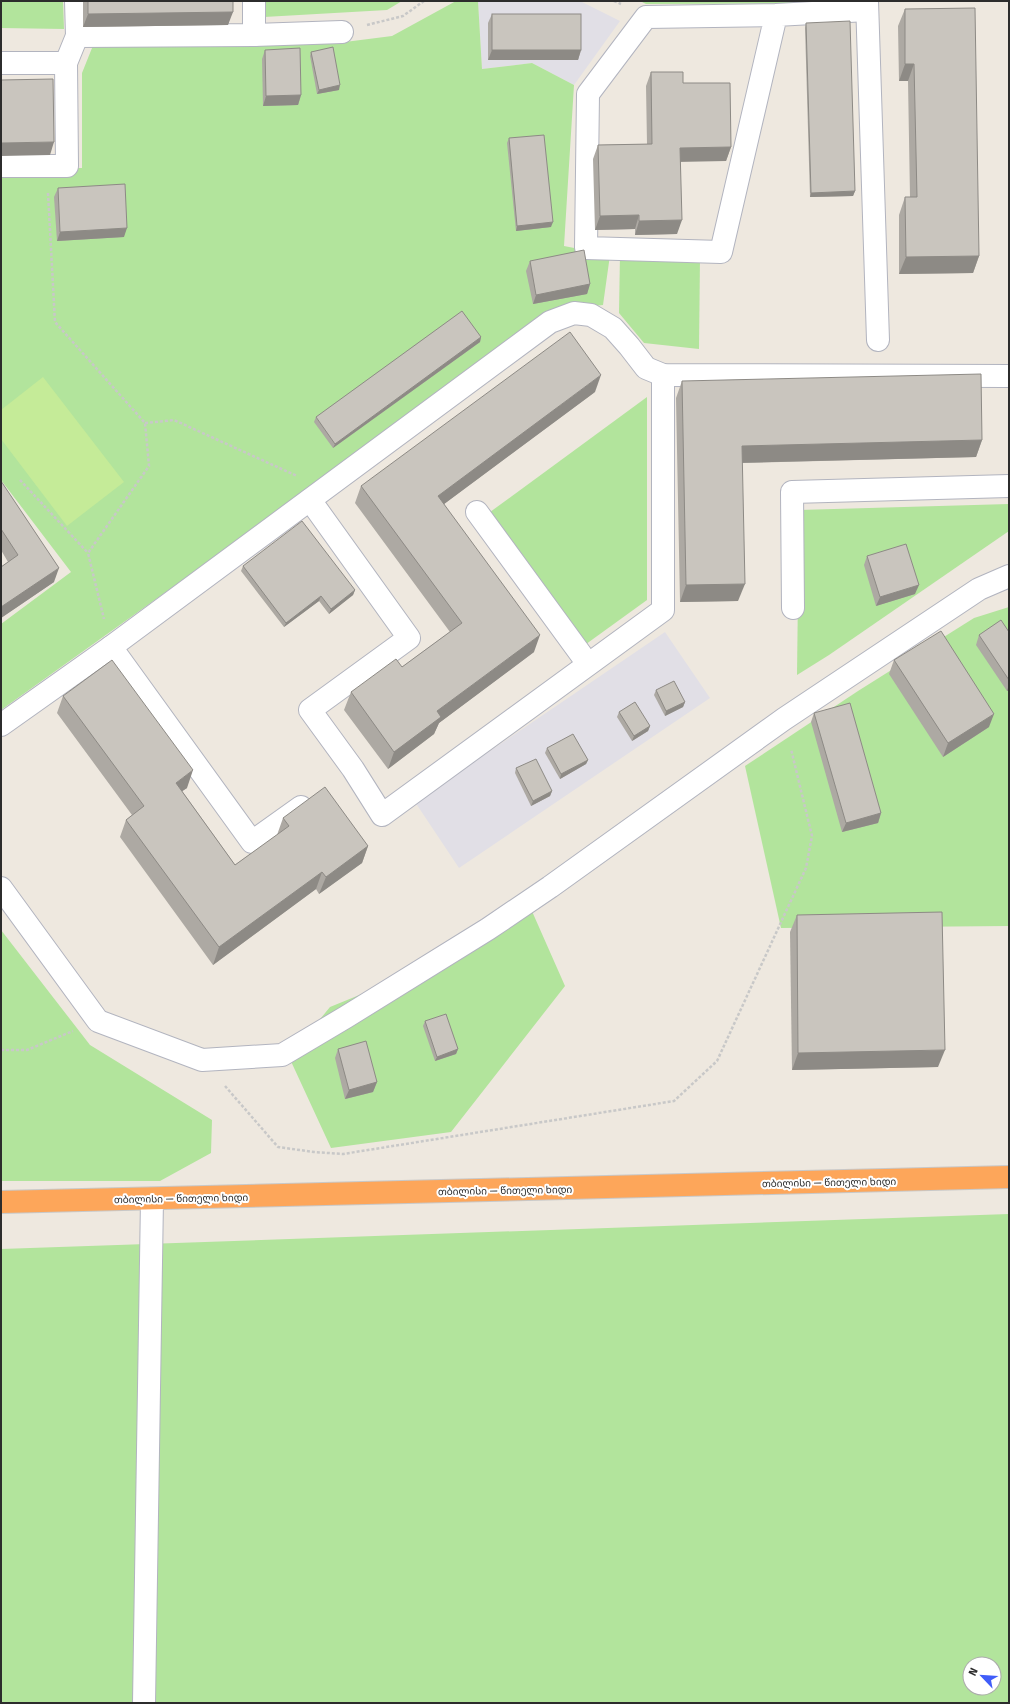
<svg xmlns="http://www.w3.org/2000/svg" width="1010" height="1704" viewBox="0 0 1010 1704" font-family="'Fira Sans','Noto Sans Georgian',sans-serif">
	<rect width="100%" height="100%" fill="#eee8df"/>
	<g fill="#e1dfe6">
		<polygon points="478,1 580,1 620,21 574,85 532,63 482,69"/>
		<polygon points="665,632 710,698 459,868 415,802"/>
	</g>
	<g fill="#b2e49c" fill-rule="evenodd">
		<polygon points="1,1 63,1 64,29 1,28"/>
		<polygon points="265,1 402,1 387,10 264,17"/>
		<polygon points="456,1 478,1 482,69 532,63 574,85 564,246 610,255 603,305 550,311 304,493 1,710 1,624 71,572 1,480 1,168 82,168 82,73 94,43 337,43 392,36"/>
		<polygon points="640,1 841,1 841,3 646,4"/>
		<polygon points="620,254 700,257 699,349 644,343 619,313"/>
		<polygon points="647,397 647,600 582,647 486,515"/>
		<polygon points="1009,504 1009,531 829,655 797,675 799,510"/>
		<polygon points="1009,607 1009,926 781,928 745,766 858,691 974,618"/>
		<polygon points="531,909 565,986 451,1132 331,1148 289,1057 330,1007 484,944"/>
		<polygon points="1,930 90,1045 212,1120 211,1153 160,1181 1,1181"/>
		<path d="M1009,1214V1703H1V1249ZM970,1664H994V1688H970Z"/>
	</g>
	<polygon fill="#c5eb98" points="43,377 124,482 67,526 1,439 1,410"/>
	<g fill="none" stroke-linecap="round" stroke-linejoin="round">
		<g stroke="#b2b4bf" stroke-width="24">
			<g id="minor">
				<polyline points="76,1 77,36"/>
				<polyline points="254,1 254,35"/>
				<polyline points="867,1 878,340"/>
				<polyline points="776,15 646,17 588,94 586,248 721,252 776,15 867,10"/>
				<polyline points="1,63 66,63 77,36 254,35 342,32"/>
				<polyline points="1,166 67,166 66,63"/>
				<polyline points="310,500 409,638 310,710 353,769 382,815 663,610 663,375"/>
				<polyline points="477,512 588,664"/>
				<polyline points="793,608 792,492 1009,486"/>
				<polyline points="111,647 252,842 301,807"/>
				<polyline points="1,725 111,647 550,322 574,313 591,315 613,328 629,346 646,368 663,375 1009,376"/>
				<polyline points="1,888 98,1021 202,1060 282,1055 346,1017 488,929 550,887 784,719 979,589 1009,576"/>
				<polyline points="144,1703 152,1199"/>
			</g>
		</g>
		<g stroke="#c8c8c8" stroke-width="24">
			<polyline id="highway" points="1,1202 1009,1177"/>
		</g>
		<g stroke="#c8c8c8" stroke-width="2.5" stroke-dasharray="3 2" stroke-linecap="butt">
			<polyline points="614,1 621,4"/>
			<polyline points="367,25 403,16 424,1"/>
			<polyline points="48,193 55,322 145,423 149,466 88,553 104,619"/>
			<polyline points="145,423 174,420 297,476"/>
			<polyline points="20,480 88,553"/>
			<polyline points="1,1050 27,1050 73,1031"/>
			<polyline points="225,1086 278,1147 314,1152 343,1154 674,1101 717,1061 806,868 812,836 791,749"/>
		</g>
		<use href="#minor" stroke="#fff" stroke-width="22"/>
		<use href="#highway" stroke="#fda65a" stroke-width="22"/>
	</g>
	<g fill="#ada9a3">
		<polygon points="83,1 233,1 228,25 83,27"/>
		<polygon points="905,9 979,256 973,273 899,274 899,215 905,197 910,197 908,81 899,81 898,26"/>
		<polygon points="492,14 581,50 578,60 488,60 488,23"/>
		<polygon points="806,23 855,191 853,196 810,197 805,28"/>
		<polygon points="265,50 301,95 298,105 263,106 262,59"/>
		<polygon points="311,52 339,90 317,94 310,56"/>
		<polygon points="651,72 683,83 731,147 726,161 681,161 677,234 635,235 635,229 595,230 593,159 598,145 647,144 646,86"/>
		<polygon points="509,138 551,227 516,231 507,143"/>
		<polygon points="58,188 124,237 57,241 54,197"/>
		<polygon points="530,261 590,284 587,294 533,304 526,271"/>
		<polygon points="481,337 480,342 333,448 314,422 316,417"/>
		<polygon points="682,381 982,440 976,457 742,463 738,601 680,602 676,398"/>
		<polygon points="595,392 444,504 534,652 439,723 434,734 388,769 344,710 351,692 402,667 450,632 355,503 361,486"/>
		<polygon points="1,481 54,582 1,618 1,567 8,562 1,550"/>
		<polygon points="867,556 915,594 876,606 864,565"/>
		<polygon points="243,566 355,590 353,595 329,614 319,601 284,627 241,571"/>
		<polygon points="1009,632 1009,690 1007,691 976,645 979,635"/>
		<polygon points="894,660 989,727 943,757 889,674"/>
		<polygon points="656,690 685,702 683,707 665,716 654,695"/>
		<polygon points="63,696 187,788 182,791 235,865 277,835 283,818 368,846 362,863 319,894 316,889 213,965 120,837 126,820 132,815 57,713"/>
		<polygon points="619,712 650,726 648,731 632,741 617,717"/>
		<polygon points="814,713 881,813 878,823 842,832 811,722"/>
		<polygon points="547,748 588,760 586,764 560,779 545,753"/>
		<polygon points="516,768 552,791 550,796 531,806 515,773"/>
		<polygon points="797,915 938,1067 792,1070 790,932"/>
		<polygon points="425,1021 458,1049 456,1054 435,1061 423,1026"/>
		<polygon points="338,1049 377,1082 373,1092 345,1099 335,1058"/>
	</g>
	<g fill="#8d8a85">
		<polygon points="233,12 228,25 83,27 88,14"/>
		<polygon points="492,50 581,50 578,60 488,60"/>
		<polygon points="905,64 914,64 908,81 899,81"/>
		<polygon points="340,85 339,90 317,94 319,90"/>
		<polygon points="301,95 298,105 263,106 266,96"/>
		<polygon points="54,142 50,155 1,156 1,143"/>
		<polygon points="731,147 726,161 676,162 680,148"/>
		<polygon points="855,191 853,196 810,197 811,193"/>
		<polygon points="639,215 635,229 595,230 600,216"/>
		<polygon points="682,220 677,234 635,235 639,221"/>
		<polygon points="553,222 551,227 516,231 517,226"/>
		<polygon points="127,228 124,237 57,241 60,232"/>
		<polygon points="979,256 973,273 899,274 906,257"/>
		<polygon points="590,284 587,294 533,304 536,295"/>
		<polygon points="481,337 480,342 333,448 335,444"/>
		<polygon points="601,375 595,392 432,513 438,496"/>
		<polygon points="982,440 976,457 735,463 742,446"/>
		<polygon points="59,568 54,582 1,618 1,607"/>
		<polygon points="745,584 738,601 680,602 686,585"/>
		<polygon points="919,585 915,594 876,606 880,597"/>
		<polygon points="355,590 353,595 329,614 331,609"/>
		<polygon points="321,596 319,601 284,627 286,623"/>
		<polygon points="540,635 534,652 439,723 434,734 388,769 394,752 437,711"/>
		<polygon points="1009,684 1009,690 1007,691"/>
		<polygon points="685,702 683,707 665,716 666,711"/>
		<polygon points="994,714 989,727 943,757 948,743"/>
		<polygon points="650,726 648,731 632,741 634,736"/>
		<polygon points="588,760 586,764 560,779 561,774"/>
		<polygon points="193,770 187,788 169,800 176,783"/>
		<polygon points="552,791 550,796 531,806 533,801"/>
		<polygon points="881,813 878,823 842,832 846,823"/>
		<polygon points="368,846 362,863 319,894 326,877"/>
		<polygon points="322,872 316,889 213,965 219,947"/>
		<polygon points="458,1049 456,1054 435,1061 437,1057"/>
		<polygon points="945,1050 938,1067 792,1070 798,1053"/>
		<polygon points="377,1082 373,1092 345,1099 349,1090"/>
	</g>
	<g fill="#c9c5be" stroke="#8d8a85">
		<polygon points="88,1 233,1 233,12 88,14"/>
		<polygon points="975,8 979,256 906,257 905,197 917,197 914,64 905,64 905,9"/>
		<rect x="492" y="14" width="89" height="36"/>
		<polygon points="850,21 855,191 811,193 806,23"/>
		<polygon points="333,47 340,85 319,90 311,52"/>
		<polygon points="300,48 301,95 266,96 265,50"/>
		<polygon points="651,72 683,72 683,83 730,83 731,147 680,148 682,220 639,221 639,215 600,216 598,145 652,144"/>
		<polygon points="53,79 54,142 1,143 1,80"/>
		<polygon points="544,135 553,222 517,226 509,138"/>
		<polygon points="125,184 127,228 60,232 58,188"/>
		<polygon points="584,250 590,284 536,295 530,261"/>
		<polygon points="462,311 481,337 335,444 316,417"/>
		<polygon points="570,332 601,375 438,496 540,635 437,711 441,717 394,752 351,692 396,659 402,667 462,623 361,486"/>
		<polygon points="981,374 982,440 742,446 745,584 686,585 682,381"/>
		<polygon points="1,481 59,568 1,607 1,567 18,555 1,529"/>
		<polygon points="302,521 355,590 331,609 321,596 286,623 243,566"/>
		<polygon points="906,544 919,585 880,597 867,556"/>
		<polygon points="1001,620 1009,632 1009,680 979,635"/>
		<polygon points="941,631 994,714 948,743 894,660"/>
		<polygon points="112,660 193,770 176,783 235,865 289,826 283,818 325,787 368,846 326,877 322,872 219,947 126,820 144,806 63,696"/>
		<polygon points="674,681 685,702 666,711 656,690"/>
		<polygon points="635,702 650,726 634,736 619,712"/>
		<polygon points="850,703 881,813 846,823 814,713"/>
		<polygon points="573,734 588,760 561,774 547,748"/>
		<polygon points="536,759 552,791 533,801 516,768"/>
		<polygon points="942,912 945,1050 798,1053 797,915"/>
		<polygon points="446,1014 458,1049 437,1057 425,1021"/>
		<polygon points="366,1041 377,1082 349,1090 338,1049"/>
	</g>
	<g text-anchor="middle" stroke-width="4" stroke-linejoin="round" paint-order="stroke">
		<g font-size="10" fill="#2c2c2c" stroke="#fff">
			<text transform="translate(829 1182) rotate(-1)" y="4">თბილისი — წითელი ხიდი</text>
			<text transform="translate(505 1190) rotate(-1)" y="4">თბილისი — წითელი ხიდი</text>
			<text transform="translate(181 1198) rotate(-1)" y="4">თბილისი — წითელი ხიდი</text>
		</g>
	</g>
	<rect width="1010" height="1704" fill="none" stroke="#2c2c2c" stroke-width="4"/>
	<g transform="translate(982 1676) rotate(295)"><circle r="19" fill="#ffffff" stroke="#ababab"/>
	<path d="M0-3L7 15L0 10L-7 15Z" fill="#405df9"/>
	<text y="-6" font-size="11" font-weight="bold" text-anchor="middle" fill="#2c2c2c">N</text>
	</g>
</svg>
